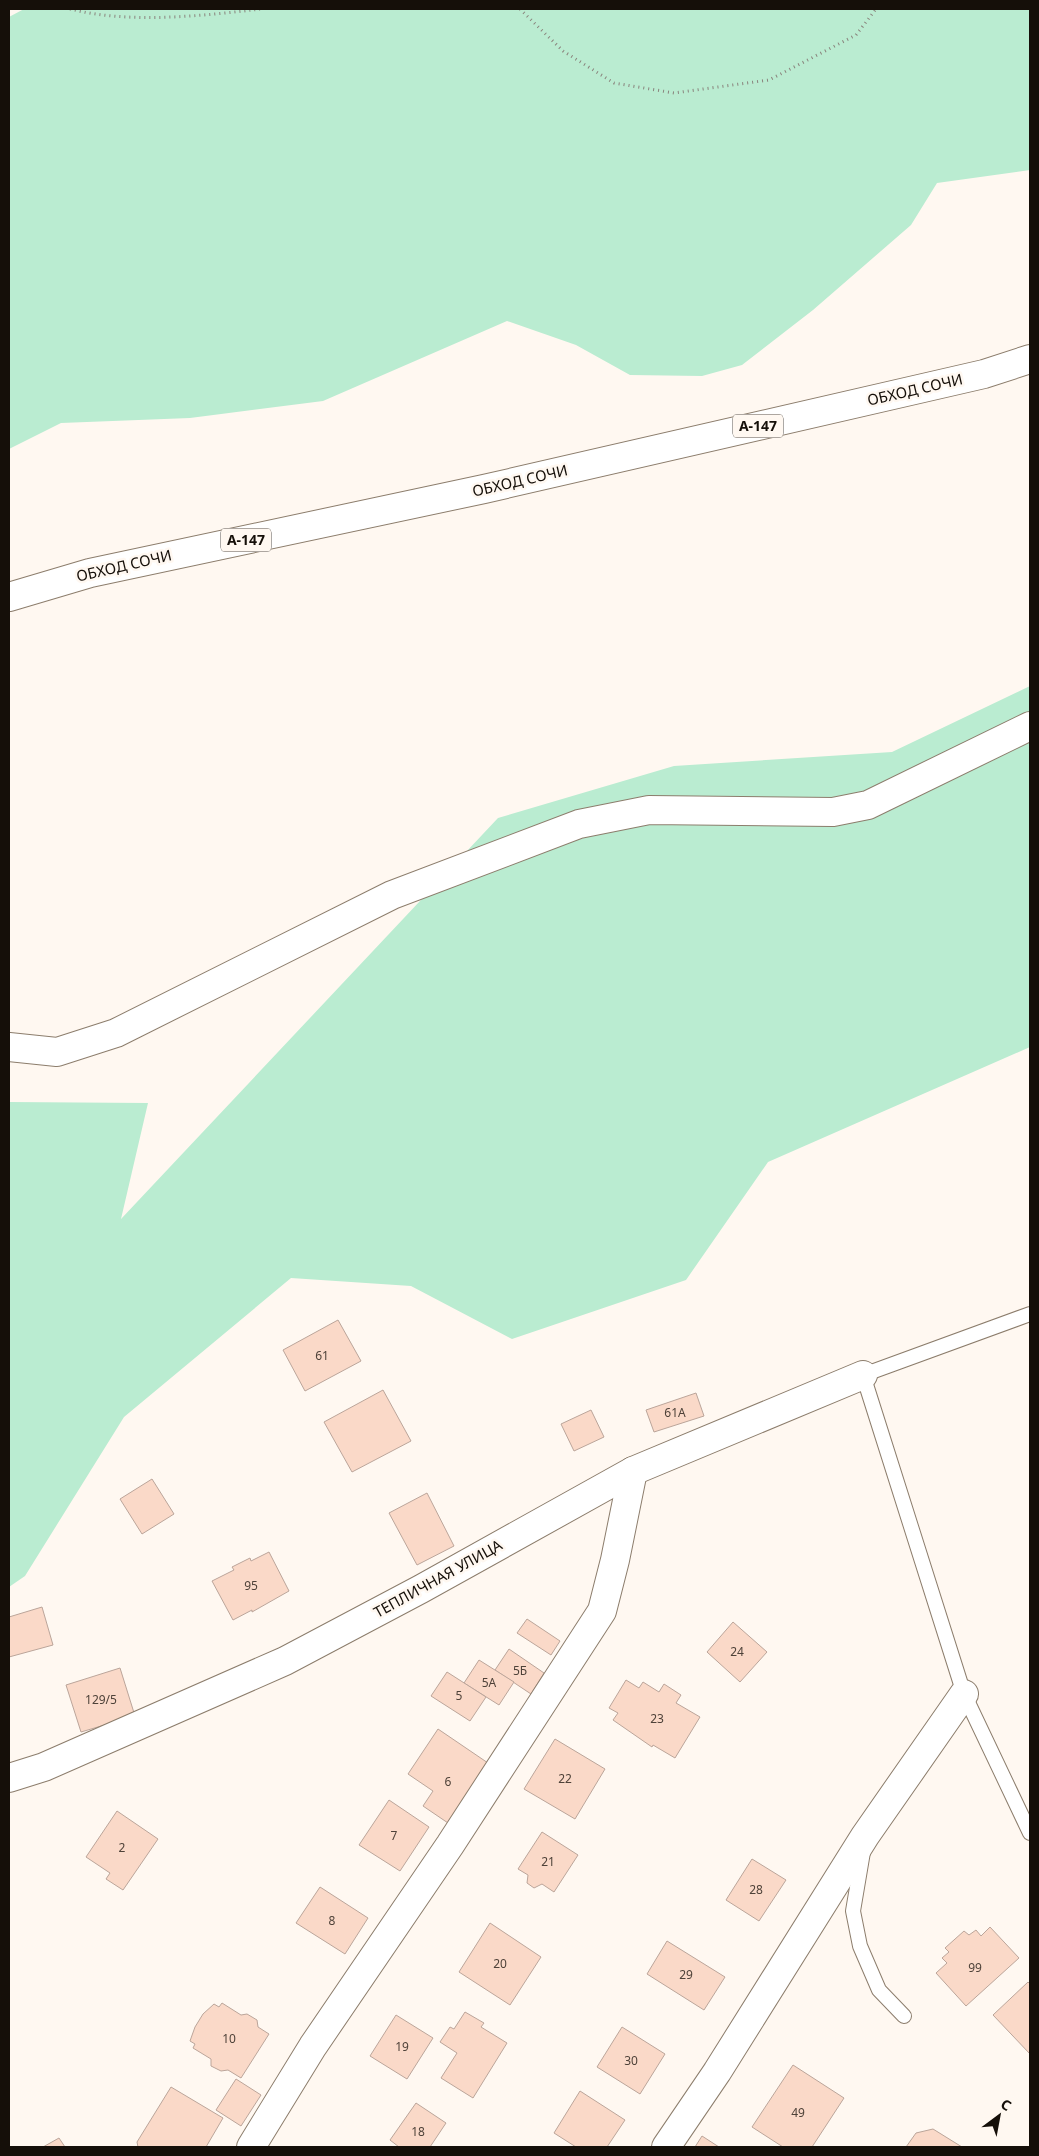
<svg xmlns="http://www.w3.org/2000/svg" width="1039" height="2156" viewBox="0 0 1039 2156" font-family="'Noto Sans',sans-serif">
	<rect width="100%" height="100%" fill="#fff8f1"/>
	<g fill="#baecd1">
		<polygon points="24,9 1030,9 1030,170 937,183 911,225 813,310 742,365 702,376 630,375 576,345 507,321 323,401 190,418 61,423 9,449 9,17"/>
		<polygon points="1030,686 1030,1047 768,1162 686,1280 512,1339 411,1286 291,1278 124,1417 25,1576 9,1587 9,1102 148,1103 121,1219 498,818 674,766 892,752"/>
	</g>
	<g fill="#fad9c8" stroke="#bba59a">
		<polygon points="338,1320 361,1361 305,1391 283,1350"/>
		<polygon points="383,1390 411,1441 352,1472 324,1422"/>
		<polygon points="696,1393 704,1416 654,1432 646,1410"/>
		<polygon points="591,1410 604,1437 574,1451 561,1424"/>
		<polygon points="152,1479 174,1514 142,1534 120,1499"/>
		<polygon points="427,1493 454,1546 417,1565 389,1513"/>
		<polygon points="269,1552 289,1591 252,1612 252,1610 233,1620 212,1581 234,1570 232,1567 250,1558 251,1561"/>
		<polygon points="42,1607 53,1645 9,1657 9,1617"/>
		<polygon points="527,1619 560,1641 551,1655 517,1633"/>
		<polygon points="733,1622 767,1652 740,1682 707,1652"/>
		<polygon points="509,1649 544,1673 531,1694 495,1670"/>
		<polygon points="479,1660 514,1682 499,1705 464,1683"/>
		<polygon points="120,1668 135,1716 81,1732 66,1685"/>
		<polygon points="447,1672 486,1697 470,1721 431,1696"/>
		<polygon points="626,1680 639,1688 643,1682 659,1692 664,1684 681,1695 676,1703 700,1717 675,1758 653,1745 652,1747 613,1720 618,1713 609,1708"/>
		<polygon points="438,1729 488,1763 448,1823 423,1806 433,1791 408,1774"/>
		<polygon points="555,1739 605,1769 575,1819 524,1789"/>
		<polygon points="389,1800 429,1827 400,1871 359,1845"/>
		<polygon points="117,1811 158,1839 123,1890 106,1879 110,1873 86,1857"/>
		<polygon points="542,1832 578,1855 554,1892 542,1884 534,1888 527,1883 528,1875 518,1869"/>
		<polygon points="752,1859 786,1880 759,1921 726,1900"/>
		<polygon points="320,1887 368,1918 345,1954 296,1923"/>
		<polygon points="490,1923 541,1957 510,2005 459,1972"/>
		<polygon points="990,1927 1019,1958 966,2006 936,1973 947,1963 942,1958 949,1952 945,1948 964,1931 969,1935 976,1930 981,1936"/>
		<polygon points="667,1941 725,1977 704,2010 647,1974"/>
		<polygon points="1028,1982 1030,1984 1030,2054 993,2015"/>
		<polygon points="222,2003 241,2015 247,2014 257,2020 258,2027 269,2034 241,2078 228,2070 221,2071 211,2066 211,2059 193,2048 195,2044 190,2041 195,2027 203,2014 214,2004 219,2007"/>
		<polygon points="465,2012 484,2023 481,2027 507,2043 473,2098 441,2078 457,2053 440,2042 450,2027 454,2029"/>
		<polygon points="396,2015 433,2038 407,2079 370,2056"/>
		<polygon points="622,2027 665,2054 640,2094 597,2067"/>
		<polygon points="793,2065 844,2098 812,2147 783,2147 752,2127"/>
		<polygon points="236,2079 261,2095 241,2126 216,2110"/>
		<polygon points="171,2087 223,2118 206,2147 138,2147 137,2142"/>
		<polygon points="580,2091 625,2120 607,2147 576,2147 554,2133"/>
		<polygon points="416,2103 446,2123 430,2147 399,2147 390,2140"/>
		<polygon points="933,2129 962,2147 906,2147 916,2133"/>
		<polygon points="702,2136 719,2147 695,2147"/>
		<polygon points="59,2138 65,2147 43,2147"/>
	</g>
	<g fill="none" stroke-linecap="round" stroke-linejoin="round">
		<g stroke="#8c7d6c" stroke-width="16">
			<g id="service">
				<polyline points="1030,1314 863,1375 964,1694 1030,1833"/>
				<polyline points="863,1852 853,1911 860,1946 879,1990 904,2016"/>
			</g>
		</g>
		<g stroke="#8c7d6c" stroke-width="30">
			<g id="minor">
				<polyline points="9,1047 57,1052 116,1033 392,895 579,824 649,810 833,812 868,805 1030,726"/>
				<polyline points="9,1778 44,1767 285,1661 421,1589 633,1471 863,1375"/>
				<polyline points="251,2147 313,2046 450,1845 602,1611 615,1560 633,1471"/>
				<polyline points="666,2147 717,2072 865,1836 964,1694"/>
			</g>
		</g>
		<g stroke="#8c7d6c" stroke-width="30">
			<polyline id="trunk" points="9,597 90,573 484,489 984,374 1030,359"/>
		</g>
		<g stroke="#89837c" stroke-width="3" stroke-dasharray="1 4" stroke-linecap="butt">
			<path d="M70,9C130,24 200,16 261,9"/>
			<polyline points="520,9 563,51 614,83 674,93 769,80 856,35 876,9"/>
		</g>
		<use href="#service" stroke="#fff" stroke-width="14"/>
		<use href="#minor" stroke="#fff" stroke-width="28"/>
		<use href="#trunk" stroke="#fff" stroke-width="28"/>
	</g>
	<g text-anchor="middle" stroke-width="5" stroke-linejoin="round" paint-order="stroke">
		<g font-size="12" fill="#4e4239">
			<text x="322" y="1360">61</text>
			<text x="675" y="1417">61А</text>
			<text x="251" y="1590">95</text>
			<text x="737" y="1656">24</text>
			<text x="520" y="1675">5Б</text>
			<text x="489" y="1687">5А</text>
			<text x="459" y="1700">5</text>
			<text x="101" y="1704">129/5</text>
			<text x="657" y="1723">23</text>
			<text x="565" y="1783">22</text>
			<text x="448" y="1786">6</text>
			<text x="394" y="1840">7</text>
			<text x="122" y="1852">2</text>
			<text x="548" y="1866">21</text>
			<text x="756" y="1894">28</text>
			<text x="332" y="1925">8</text>
			<text x="500" y="1968">20</text>
			<text x="975" y="1972">99</text>
			<text x="686" y="1979">29</text>
			<text x="229" y="2043">10</text>
			<text x="402" y="2051">19</text>
			<text x="631" y="2065">30</text>
			<text x="798" y="2117">49</text>
			<text x="418" y="2136">18</text>
		</g>
		<g fill="#fff8f1" stroke="#5b554f" stroke-width="1">
			<rect x="733" y="414.5" width="50" height="23" rx="4"/>
			<rect x="221" y="528.5" width="50" height="23" rx="4"/>
		</g>
		<g font-size="14" font-weight="bold" fill="#150f09">
			<text x="758" y="431">А-147</text>
			<text x="246" y="545">А-147</text>
		</g>
		<g font-size="15" fill="#150f09" stroke="#fff8f1">
			<text transform="translate(915 390) rotate(-13)" y="5">ОБХОД СОЧИ</text>
			<text transform="translate(520 481) rotate(-13)" y="5">ОБХОД СОЧИ</text>
			<text transform="translate(124 566) rotate(-13)" y="5">ОБХОД СОЧИ</text>
			<text transform="translate(438 1579) rotate(-29)" y="5">ТЕПЛИЧНАЯ УЛИЦА</text>
		</g>
	</g>
	<rect width="1039" height="2156" fill="none" stroke="#150f09" stroke-width="20"/>
	<g transform="translate(999 2116) rotate(32)" stroke="#fff8f1" stroke-width="4" paint-order="stroke">
	<path d="M0-4L9 19L0 12L-9 19Z" fill="#150f09"/>
	<text y="-8" font-size="14" font-weight="bold" text-anchor="middle" fill="#150f09">С</text>
	</g>
</svg>
